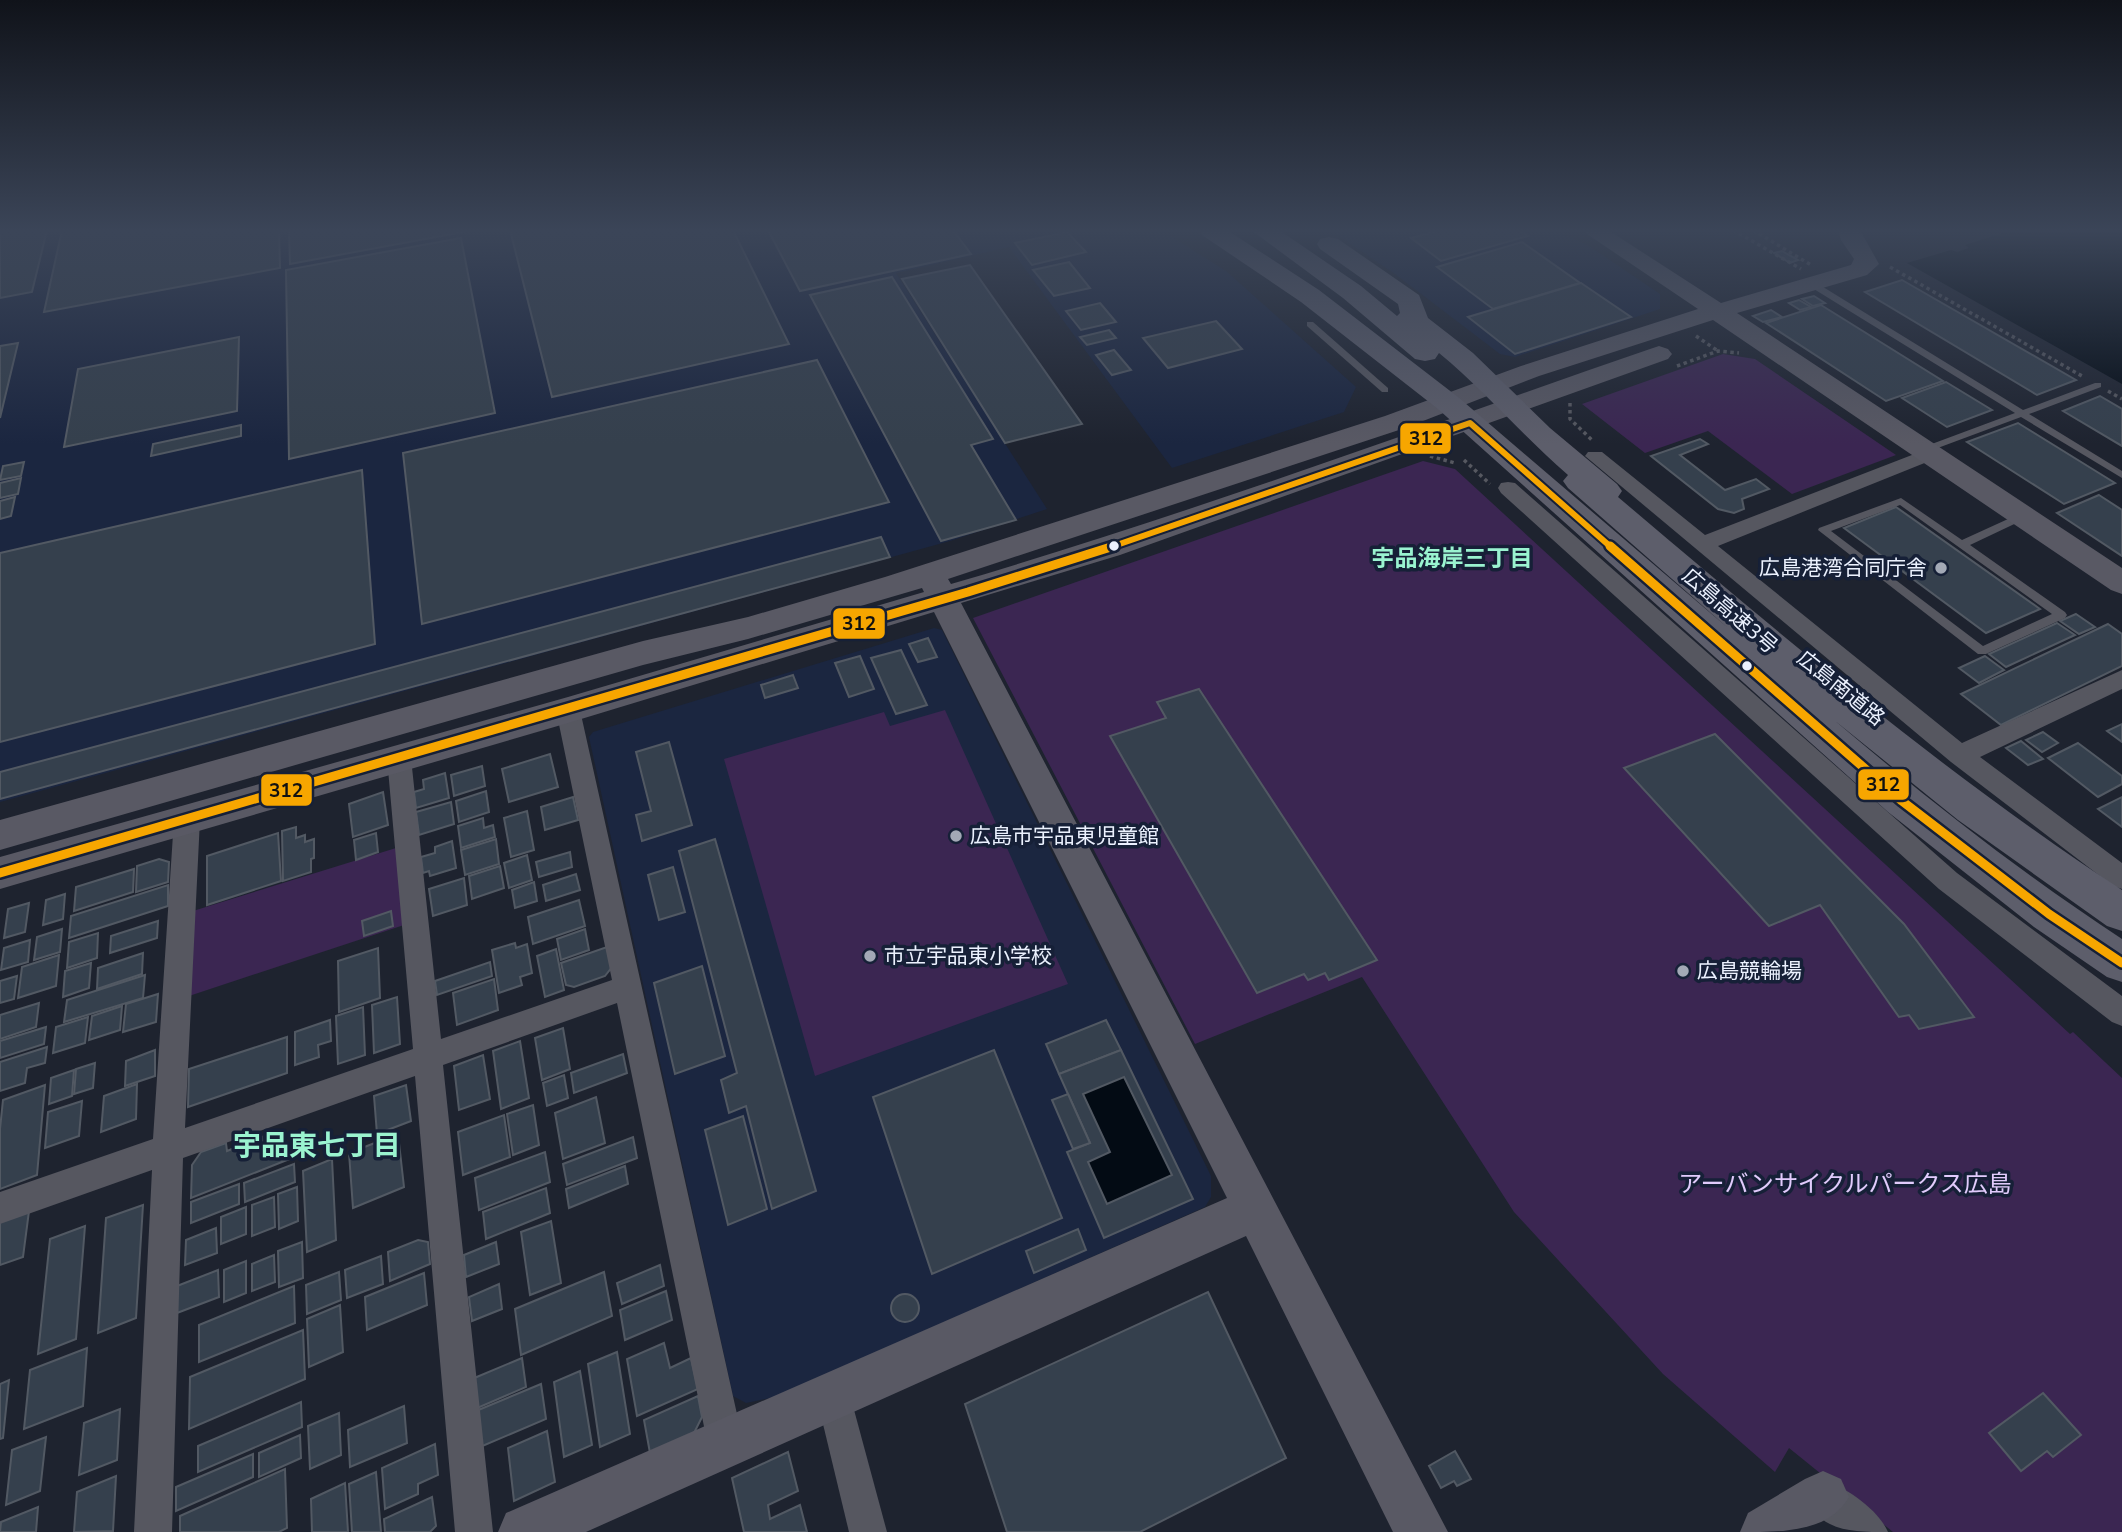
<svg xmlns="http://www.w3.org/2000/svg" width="2122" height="1532" viewBox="0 0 2122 1532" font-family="'Nunito Sans','Noto Sans JP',sans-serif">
	<rect width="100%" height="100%" fill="#1e232f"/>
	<g fill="#1b2640">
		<polygon points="0,230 1161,230 1226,271 1356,387 1344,412 1172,468 1009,247 896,273 1047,509 950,541 0,802"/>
		<polygon points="1330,230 1556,230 1589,246 1660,294 1660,309 1515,357 1500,354 1395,274"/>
		<polygon points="934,628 942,630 1211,1176 1211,1197 1205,1207 775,1397 746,1403 733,1396 589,737 593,732"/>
	</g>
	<g fill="#3b2652">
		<polygon points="1723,354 1755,359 1896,455 1792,494 1708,431 1645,453 1582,404"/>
		<polygon points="1423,461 1455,469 2070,1034 2073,1032 2122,1078 2122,1532 1893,1532 1789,1448 1775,1472 1663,1374 1514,1212 1362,977 1195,1044 973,618"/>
		<polygon points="945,710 1068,984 815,1076 724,759 884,712 890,726"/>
		<polygon points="396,848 404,925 189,996 193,911"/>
	</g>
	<g fill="#030b14">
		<polygon points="2013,230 2122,230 2122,384 1907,263 1951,250 1957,252 1969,248 1965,245"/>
		<polygon points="1124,1077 1172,1175 1107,1204 1088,1162 1110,1152 1083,1094"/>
	</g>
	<g fill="#35404d" stroke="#525963" stroke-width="2" fill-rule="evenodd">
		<polygon points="0,230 47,230 32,292 0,298"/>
		<polygon points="62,230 279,230 280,268 44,312"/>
		<polygon points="289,230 474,230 290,264"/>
		<polygon points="510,230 733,230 789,344 552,397"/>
		<polygon points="768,230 953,230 971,254 800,291"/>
		<polygon points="1442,230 1519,230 1528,236 1441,261 1411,238"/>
		<polygon points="1067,232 1086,252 1032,265 1015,243"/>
		<polygon points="461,238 495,413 289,459 286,270"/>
		<polygon points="1522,242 1580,283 1493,309 1437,267"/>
		<polygon points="1782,251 1798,260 1790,263 1774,253"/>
		<polygon points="1069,262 1090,288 1054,296 1033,270"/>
		<polygon points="970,265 1082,424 1005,443 902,279"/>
		<polygon points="892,277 993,439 971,445 1016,520 941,541 810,295"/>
		<polygon points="1902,280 2076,380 2037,395 1865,292"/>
		<polygon points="1581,283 1631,317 1515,354 1468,317"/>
		<polygon points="1814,296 1825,303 1813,306 1802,299"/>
		<polygon points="1799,300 1811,307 1800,310 1789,303"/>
		<polygon points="1100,303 1116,322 1081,330 1066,311"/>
		<polygon points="1821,305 1943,381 1886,401 1766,323"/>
		<polygon points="1771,310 1782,317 1763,322 1753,316"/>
		<polygon points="1216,321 1242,349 1168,368 1143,338"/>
		<polygon points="1109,330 1116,338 1087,345 1080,337"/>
		<polygon points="239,337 237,411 64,447 78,369"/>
		<polygon points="18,343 0,418 0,346"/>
		<polygon points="1114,350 1131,370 1112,375 1096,355"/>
		<polygon points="817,360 889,502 422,624 403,453"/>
		<polygon points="1946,382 1992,410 1947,427 1902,398"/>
		<polygon points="2100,396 2122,409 2122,446 2063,411"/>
		<polygon points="2018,423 2115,483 2064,504 1967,442"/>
		<polygon points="241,425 241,436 151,456 153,444"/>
		<polygon points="1700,439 1708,444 1680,455 1725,490 1756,479 1769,489 1742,499 1744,509 1734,513 1718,509 1651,456"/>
		<polygon points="24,462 21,476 0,480 3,466"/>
		<polygon points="362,470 375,644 0,742 0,553"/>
		<polygon points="21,478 18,494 0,498 0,483"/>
		<polygon points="2099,495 2122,510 2122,556 2057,513"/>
		<polygon points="15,497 11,516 0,519 0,501"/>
		<polygon points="1896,507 2040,609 1986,633 1844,528"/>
		<polygon points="881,537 890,557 0,799 0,772"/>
		<polygon points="2076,614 2095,627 2079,634 2060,621"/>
		<polygon points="2057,623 2075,635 2006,667 1989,654"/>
		<polygon points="2108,624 2122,634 2122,666 2001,725 1961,694"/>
		<polygon points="928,638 937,657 918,662 909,644"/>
		<polygon points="901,650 927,705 896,714 871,658"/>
		<polygon points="860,656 874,689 849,697 835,663"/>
		<polygon points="1985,656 2004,670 1979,683 1959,668"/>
		<polygon points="793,675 798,688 765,698 761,685"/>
		<polygon points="1199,689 1377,960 1329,980 1325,973 1308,980 1304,974 1257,993 1110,736 1166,718 1157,702"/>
		<polygon points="2122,724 2122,742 2107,731"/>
		<polygon points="2043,732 2058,743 2042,752 2026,740"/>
		<polygon points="1715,734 1904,924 1974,1017 1919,1029 1909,1015 1899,1017 1820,905 1769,926 1624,768"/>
		<polygon points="2021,741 2043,759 2028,765 2006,748"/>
		<polygon points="669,742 692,825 642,841 636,815 651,811 636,752"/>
		<polygon points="2078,743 2122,776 2122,784 2098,797 2048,758"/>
		<polygon points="550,754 558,787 509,802 502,769"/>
		<polygon points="482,766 485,786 454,796 451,775"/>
		<polygon points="445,773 449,798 416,808 414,792 424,789 423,780"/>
		<polygon points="486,791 489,812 459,822 456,801"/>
		<polygon points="383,792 388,825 353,837 349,804"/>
		<polygon points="573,797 578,820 545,830 541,807"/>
		<polygon points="2122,797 2122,827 2098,809"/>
		<polygon points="451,802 454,824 419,835 416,812"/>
		<polygon points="527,811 534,850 511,857 504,818"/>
		<polygon points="483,818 484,828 493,825 495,837 461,848 458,826"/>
		<polygon points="296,827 296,838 305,835 305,842 314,839 314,858 311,859 311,872 283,881 282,831"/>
		<polygon points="278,833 281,881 207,905 207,856"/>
		<polygon points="376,833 378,852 356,860 354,840"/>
		<polygon points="496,839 499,864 465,875 461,850"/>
		<polygon points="715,839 816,1191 772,1209 746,1106 729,1113 721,1080 737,1073 679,851"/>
		<polygon points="452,841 456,868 430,876 429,871 423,873 421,857 435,853 435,847"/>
		<polygon points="570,852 572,867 539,877 536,862"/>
		<polygon points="527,855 532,880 509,888 504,863"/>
		<polygon points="159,859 169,862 168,882 136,892 137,866"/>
		<polygon points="500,866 504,888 472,899 469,876"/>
		<polygon points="673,867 685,912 659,920 648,875"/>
		<polygon points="134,869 133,892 74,911 76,887"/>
		<polygon points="576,874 580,890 546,901 543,885"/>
		<polygon points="464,878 467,905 433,916 429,889"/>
		<polygon points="534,882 537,901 515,908 512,890"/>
		<polygon points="168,885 168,906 69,938 71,916"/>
		<polygon points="65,894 63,919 43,925 46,900"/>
		<polygon points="579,900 585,926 533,944 528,917"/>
		<polygon points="29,903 25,932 4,938 8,909"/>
		<polygon points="391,911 393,926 364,936 362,921"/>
		<polygon points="158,921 157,938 110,953 111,936"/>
		<polygon points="62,929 60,952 34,960 37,937"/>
		<polygon points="585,929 589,950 561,960 557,939"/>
		<polygon points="98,933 97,958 67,968 69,942"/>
		<polygon points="30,940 28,962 1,970 4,948"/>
		<polygon points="515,943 516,948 527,944 532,973 520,977 522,985 499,993 492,950"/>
		<polygon points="607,947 612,967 605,976 574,987 566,985 561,963"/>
		<polygon points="378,948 380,998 339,1012 338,961"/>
		<polygon points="556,949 564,990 545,997 537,956"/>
		<polygon points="143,953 142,974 97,989 98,968"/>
		<polygon points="59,955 56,986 18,998 22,967"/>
		<polygon points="490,962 492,976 437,995 435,981"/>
		<polygon points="91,963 89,988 63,997 65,971"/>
		<polygon points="702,966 725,1056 675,1074 654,983"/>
		<polygon points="145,975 143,998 64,1022 67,1000"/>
		<polygon points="17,976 14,999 0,1003 0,981"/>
		<polygon points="494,979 498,1010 457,1025 453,993"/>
		<polygon points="158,994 156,1022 123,1032 126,1004"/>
		<polygon points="397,997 400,1044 374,1053 372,1005"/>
		<polygon points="39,1003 36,1027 0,1039 0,1015"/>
		<polygon points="122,1006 120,1030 89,1040 92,1016"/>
		<polygon points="363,1007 365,1055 338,1064 336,1016"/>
		<polygon points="88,1017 85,1043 53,1053 56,1027"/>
		<polygon points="330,1020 331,1041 318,1045 319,1057 295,1065 295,1032"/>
		<polygon points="1106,1020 1121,1050 1059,1074 1046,1044"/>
		<polygon points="46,1027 44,1044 0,1058 0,1041"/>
		<polygon points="563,1028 570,1069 542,1080 535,1038"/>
		<polygon points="287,1037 287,1073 188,1107 189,1069"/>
		<polygon points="520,1041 529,1098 501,1109 493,1051"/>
		<polygon points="47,1047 45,1063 27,1068 25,1083 0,1091 0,1062"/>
		<polygon points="155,1050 155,1076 125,1086 126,1061"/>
		<polygon points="994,1050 1062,1218 932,1274 873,1097"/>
		<path d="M1121,1050L1193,1199L1104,1238L1067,1152L1090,1143L1059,1074ZM1124,1077L1172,1175L1107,1204L1088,1162L1110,1152L1083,1094Z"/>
		<polygon points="623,1054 627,1073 574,1093 571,1073"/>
		<polygon points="483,1055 490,1099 459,1110 454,1066"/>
		<polygon points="95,1063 93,1088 74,1094 76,1069"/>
		<polygon points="74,1070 72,1096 49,1104 51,1078"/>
		<polygon points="564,1075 568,1098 547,1106 543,1083"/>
		<polygon points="137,1084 136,1119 101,1132 104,1096"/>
		<polygon points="45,1085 37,1175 0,1189 0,1129 3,1100"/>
		<polygon points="406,1085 411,1121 377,1134 374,1096"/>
		<polygon points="1068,1094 1090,1143 1073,1149 1052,1100"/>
		<polygon points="596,1097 605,1143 563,1159 555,1113"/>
		<polygon points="82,1101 79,1136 45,1148 48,1112"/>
		<polygon points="533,1105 539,1145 513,1155 507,1114"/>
		<polygon points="504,1115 510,1157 463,1175 458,1132"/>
		<polygon points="743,1116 767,1209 728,1225 705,1130"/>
		<polygon points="398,1134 404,1187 353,1208 349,1153"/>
		<polygon points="262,1137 263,1145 276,1140 292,1149 292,1158 191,1198 192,1165 201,1152 226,1143 227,1151"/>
		<polygon points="633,1137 637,1158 567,1185 563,1164"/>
		<polygon points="545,1152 550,1182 479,1210 475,1178"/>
		<polygon points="332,1159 336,1240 307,1252 303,1171"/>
		<polygon points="294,1164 295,1182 245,1202 244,1183"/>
		<polygon points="625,1166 628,1184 569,1208 566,1189"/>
		<polygon points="239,1184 239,1204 191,1223 191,1202"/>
		<polygon points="297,1187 298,1221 279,1229 278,1194"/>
		<polygon points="546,1188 550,1213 486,1239 483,1212"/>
		<polygon points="274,1197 275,1227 252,1236 252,1205"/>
		<polygon points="143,1205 136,1318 98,1333 106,1218"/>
		<polygon points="246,1207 246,1234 221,1244 221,1217"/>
		<polygon points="29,1211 23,1257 0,1265 0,1221"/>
		<polygon points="551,1221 561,1283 530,1295 521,1232"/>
		<polygon points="85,1226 76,1339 38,1354 50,1239"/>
		<polygon points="216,1228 217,1253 185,1265 186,1240"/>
		<polygon points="1078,1229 1086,1250 1034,1273 1026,1251"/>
		<polygon points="418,1240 428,1242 430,1264 390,1281 388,1252"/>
		<polygon points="302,1242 303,1278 279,1287 278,1251"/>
		<polygon points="496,1242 499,1264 466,1277 464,1255"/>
		<polygon points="274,1255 275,1282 252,1291 252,1264"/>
		<polygon points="381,1256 383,1284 347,1298 345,1270"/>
		<polygon points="246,1261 246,1293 224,1302 224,1270"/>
		<polygon points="660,1265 664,1286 622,1304 617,1283"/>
		<polygon points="218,1270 219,1297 177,1313 177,1286"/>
		<polygon points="339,1272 341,1300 307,1314 306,1285"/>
		<polygon points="604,1272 612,1316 521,1355 515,1309"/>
		<polygon points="424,1273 427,1305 367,1330 365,1297"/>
		<polygon points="499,1284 502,1309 472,1321 469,1297"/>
		<polygon points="294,1286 295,1323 199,1362 199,1325"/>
		<polygon points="666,1291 672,1320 625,1340 620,1310"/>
		<polygon points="1208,1292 1286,1458 1140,1532 1007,1532 965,1404"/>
		<circle cx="905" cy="1308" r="14"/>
		<polygon points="340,1305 343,1352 309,1367 307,1319"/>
		<polygon points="303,1330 305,1379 189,1429 190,1377"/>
		<polygon points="664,1343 670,1368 691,1358 698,1389 637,1416 627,1359"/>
		<polygon points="87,1348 83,1406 24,1429 30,1370"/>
		<polygon points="617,1352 630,1434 600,1447 588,1364"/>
		<polygon points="522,1358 526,1387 475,1409 472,1379"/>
		<polygon points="580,1371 592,1445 564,1457 554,1382"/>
		<polygon points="9,1380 3,1438 0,1439 0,1384"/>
		<polygon points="541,1384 546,1419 480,1447 476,1411"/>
		<polygon points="2043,1393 2081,1435 2053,1457 2047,1451 2021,1471 1989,1433"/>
		<polygon points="698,1396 702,1417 694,1433 650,1453 644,1420"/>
		<polygon points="301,1402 302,1427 198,1472 198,1446"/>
		<polygon points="404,1406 407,1443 350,1467 348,1430"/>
		<polygon points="120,1409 117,1460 79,1475 84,1423"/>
		<polygon points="339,1413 341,1455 310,1469 308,1426"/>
		<polygon points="547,1431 555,1482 514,1501 508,1448"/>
		<polygon points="300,1435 301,1458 259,1477 259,1453"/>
		<polygon points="46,1437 40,1491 6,1505 12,1450"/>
		<polygon points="435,1444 438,1475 418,1484 418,1494 385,1509 382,1468"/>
		<polygon points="1455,1451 1471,1479 1457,1486 1454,1481 1441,1488 1429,1466"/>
		<polygon points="788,1452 798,1491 768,1505 770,1519 800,1505 807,1532 744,1532 732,1478"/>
		<polygon points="253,1454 253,1477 176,1511 176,1487"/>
		<polygon points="285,1469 287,1528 279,1532 180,1532 180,1516"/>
		<polygon points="376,1472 381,1532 352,1532 349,1484"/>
		<polygon points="116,1476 113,1531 74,1532 77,1492"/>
		<polygon points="345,1483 348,1532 312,1532 311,1499"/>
		<polygon points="432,1497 436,1526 430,1532 385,1532 384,1519"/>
		<polygon points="38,1507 36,1532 0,1532 1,1522"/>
	</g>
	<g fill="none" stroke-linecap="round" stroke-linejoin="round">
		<g stroke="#565860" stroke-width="3.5" stroke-dasharray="3.5 3.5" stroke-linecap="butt">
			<polyline points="1733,230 1801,269"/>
			<polyline points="1753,230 1811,265"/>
			<polyline points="1890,267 2082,376"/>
			<polyline points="1696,336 1718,351"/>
			<polyline points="1677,366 1718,351 1739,353"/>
			<polyline points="2108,391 2122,399"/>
			<polyline points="1570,403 1570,419 1593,441"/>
			<polyline points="1430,456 1455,463"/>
			<polyline points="1464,460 1490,484"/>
		</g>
		<g fill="#565760" fill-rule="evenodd">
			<polygon points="1809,282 1815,282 2023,410 2095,383 2101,383 2101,387 2029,414 2122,471 2122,478 2021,417 1927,452 1921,452 1921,448 2015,413 1809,286"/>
			<polygon points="1307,322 1313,322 1388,388 1388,392 1382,392 1307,326"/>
			<path d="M1901,498L1962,540L2019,514H2027V518L1970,545L2065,612L2067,615L2065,618L1986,654H1978L1818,530L1819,528ZM1900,505L2052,614L1983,646L1831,531Z"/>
		</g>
		<g fill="#565760" fill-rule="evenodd">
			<polygon points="1930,448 1937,450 1940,454 1937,458 1718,546 1962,743 2122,670 2122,689 1980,757 2122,863 2122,889 2113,886 1951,762 1585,456 1588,452 1602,452 1705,535"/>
			<polygon points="1508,482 1515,483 1957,873 2122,996 2122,1026 2112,1022 1939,889 1501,493 1498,488 1501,483"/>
			<polygon points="568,701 576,704 580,710 743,1441 738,1454 725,1459 712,1454 707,1441 617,1003 443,1065 493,1532 455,1532 415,1076 183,1158 172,1532 134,1532 152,1170 0,1224 0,1192 153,1139 174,819 178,812 187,809 196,812 200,819 185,1128 413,1049 387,758 390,751 399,748 408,751 411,758 441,1039 612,980 556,710 560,704"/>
			<polygon points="833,1378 845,1383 850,1395 887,1532 849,1532 816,1395 821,1383"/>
			<path d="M1823,1479C1846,1488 1878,1509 1888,1532C1852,1532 1821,1532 1805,1497L1810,1484Z"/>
		</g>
		<g fill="#595964" fill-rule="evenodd">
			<path d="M1581,230H1608L1721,303L1851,265L1854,259L1841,240L1838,230H1860L1879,264L1867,275L1737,313L2122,568V594L2111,590L1713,320L1539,376L1405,428L948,579L951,584C1187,515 1418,429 1650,349L1659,346L1668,349L1672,354L1668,359L1120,555L961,603L1448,1532H1393L1246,1236L586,1532H498L506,1513L1227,1198L934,612L568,723L0,889V857L568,697L924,592L922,588L748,639L643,665L0,850V820L643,641L748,617L885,577L1385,416L1521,366L1698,309Z"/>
			<path d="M1823,1471L1841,1479L1849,1497C1829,1532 1784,1532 1740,1532L1748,1513L1805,1479Z"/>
		</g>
		<path fill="#5d5e6b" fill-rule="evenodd" d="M1199,230H1227L1319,290L1458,397L1728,628L1568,488L1563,481L1568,475C1523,436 1484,390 1439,353L1435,359L1425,361L1415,359L1343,298L1251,230H1279L1361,286L1397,316L1400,313L1398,304L1320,249L1317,244L1320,239L1329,237L1338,239L1419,295L1428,318L1473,353L1550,428L1617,484L1622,491L1618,497C1781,635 1943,773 2122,890V931L2107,926L1958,820L1834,720C1926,798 2021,873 2122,939V982L2107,977L2034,927L1888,812L1438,409L1301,302L1202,235Z"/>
		<g stroke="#162037" stroke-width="10">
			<polyline id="bus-1-far1" points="1108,548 1470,423 1612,548"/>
		</g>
		<g stroke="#162037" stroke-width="14">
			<g id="bus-1">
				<polyline points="1610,546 1902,801 2049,914 2122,963"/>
				<polyline points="0,873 968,592 1114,546"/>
			</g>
		</g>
		<use href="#bus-1-far1" stroke="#f7a600" stroke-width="6"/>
		<use href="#bus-1" stroke="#f7a600" stroke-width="9"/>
	</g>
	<linearGradient id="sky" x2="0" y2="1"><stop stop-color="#10131a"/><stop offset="0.52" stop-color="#3b4558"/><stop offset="1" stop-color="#3b4558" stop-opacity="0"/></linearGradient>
	<rect width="2122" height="444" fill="url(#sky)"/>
	<g fill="#ebf1fe" stroke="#162037" stroke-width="2.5">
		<circle cx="1114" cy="546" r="6"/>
		<circle cx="1747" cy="666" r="6"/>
	</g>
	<g fill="#a3a9b6" stroke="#162037" stroke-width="2.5">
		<circle cx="1941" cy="568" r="7"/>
		<circle cx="956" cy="836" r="7"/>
		<circle cx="870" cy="956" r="7"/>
		<circle cx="1683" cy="971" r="7"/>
	</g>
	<g text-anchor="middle" stroke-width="7" stroke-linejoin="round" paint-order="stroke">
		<g font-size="21" fill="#ebf1fe" stroke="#162037" text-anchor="start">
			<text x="1927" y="575" text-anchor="end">広島港湾合同庁舎</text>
			<text x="970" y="843">広島市宇品東児童館</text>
			<text x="884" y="963">市立宇品東小学校</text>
			<text x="1697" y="978">広島競輪場</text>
		</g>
		<g font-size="21" fill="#ebf1fe" stroke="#162037">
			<text transform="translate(1730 611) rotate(41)" y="7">広島高速3号</text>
			<text transform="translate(1841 688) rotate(39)" y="7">広島南道路</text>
		</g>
		<g font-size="23" font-weight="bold" fill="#9af3d0" stroke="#162037">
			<text x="1452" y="566">宇品海岸三丁目</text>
		</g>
		<g font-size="24" fill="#e1cbfc" stroke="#162037">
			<text x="1845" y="1192">アーバンサイクルパークス広島</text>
		</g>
		<g font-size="28" font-weight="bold" fill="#9af3d0" stroke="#162037">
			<text x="317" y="1155">宇品東七丁目</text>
		</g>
	</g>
	<g stroke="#162037" stroke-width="2.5">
		<rect x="1399" y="422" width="53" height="33" rx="7" fill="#f7a600"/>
		<rect x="832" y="607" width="54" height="33" rx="7" fill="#f7a600"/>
		<rect x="1857" y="768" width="53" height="33" rx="7" fill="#f7a600"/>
		<rect x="260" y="773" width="53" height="34" rx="7" fill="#f7a600"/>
	</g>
	<g font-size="19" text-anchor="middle" font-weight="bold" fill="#111">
		<text x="1426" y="445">312</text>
		<text x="859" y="630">312</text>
		<text x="1883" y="791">312</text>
		<text x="286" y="797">312</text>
	</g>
</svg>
